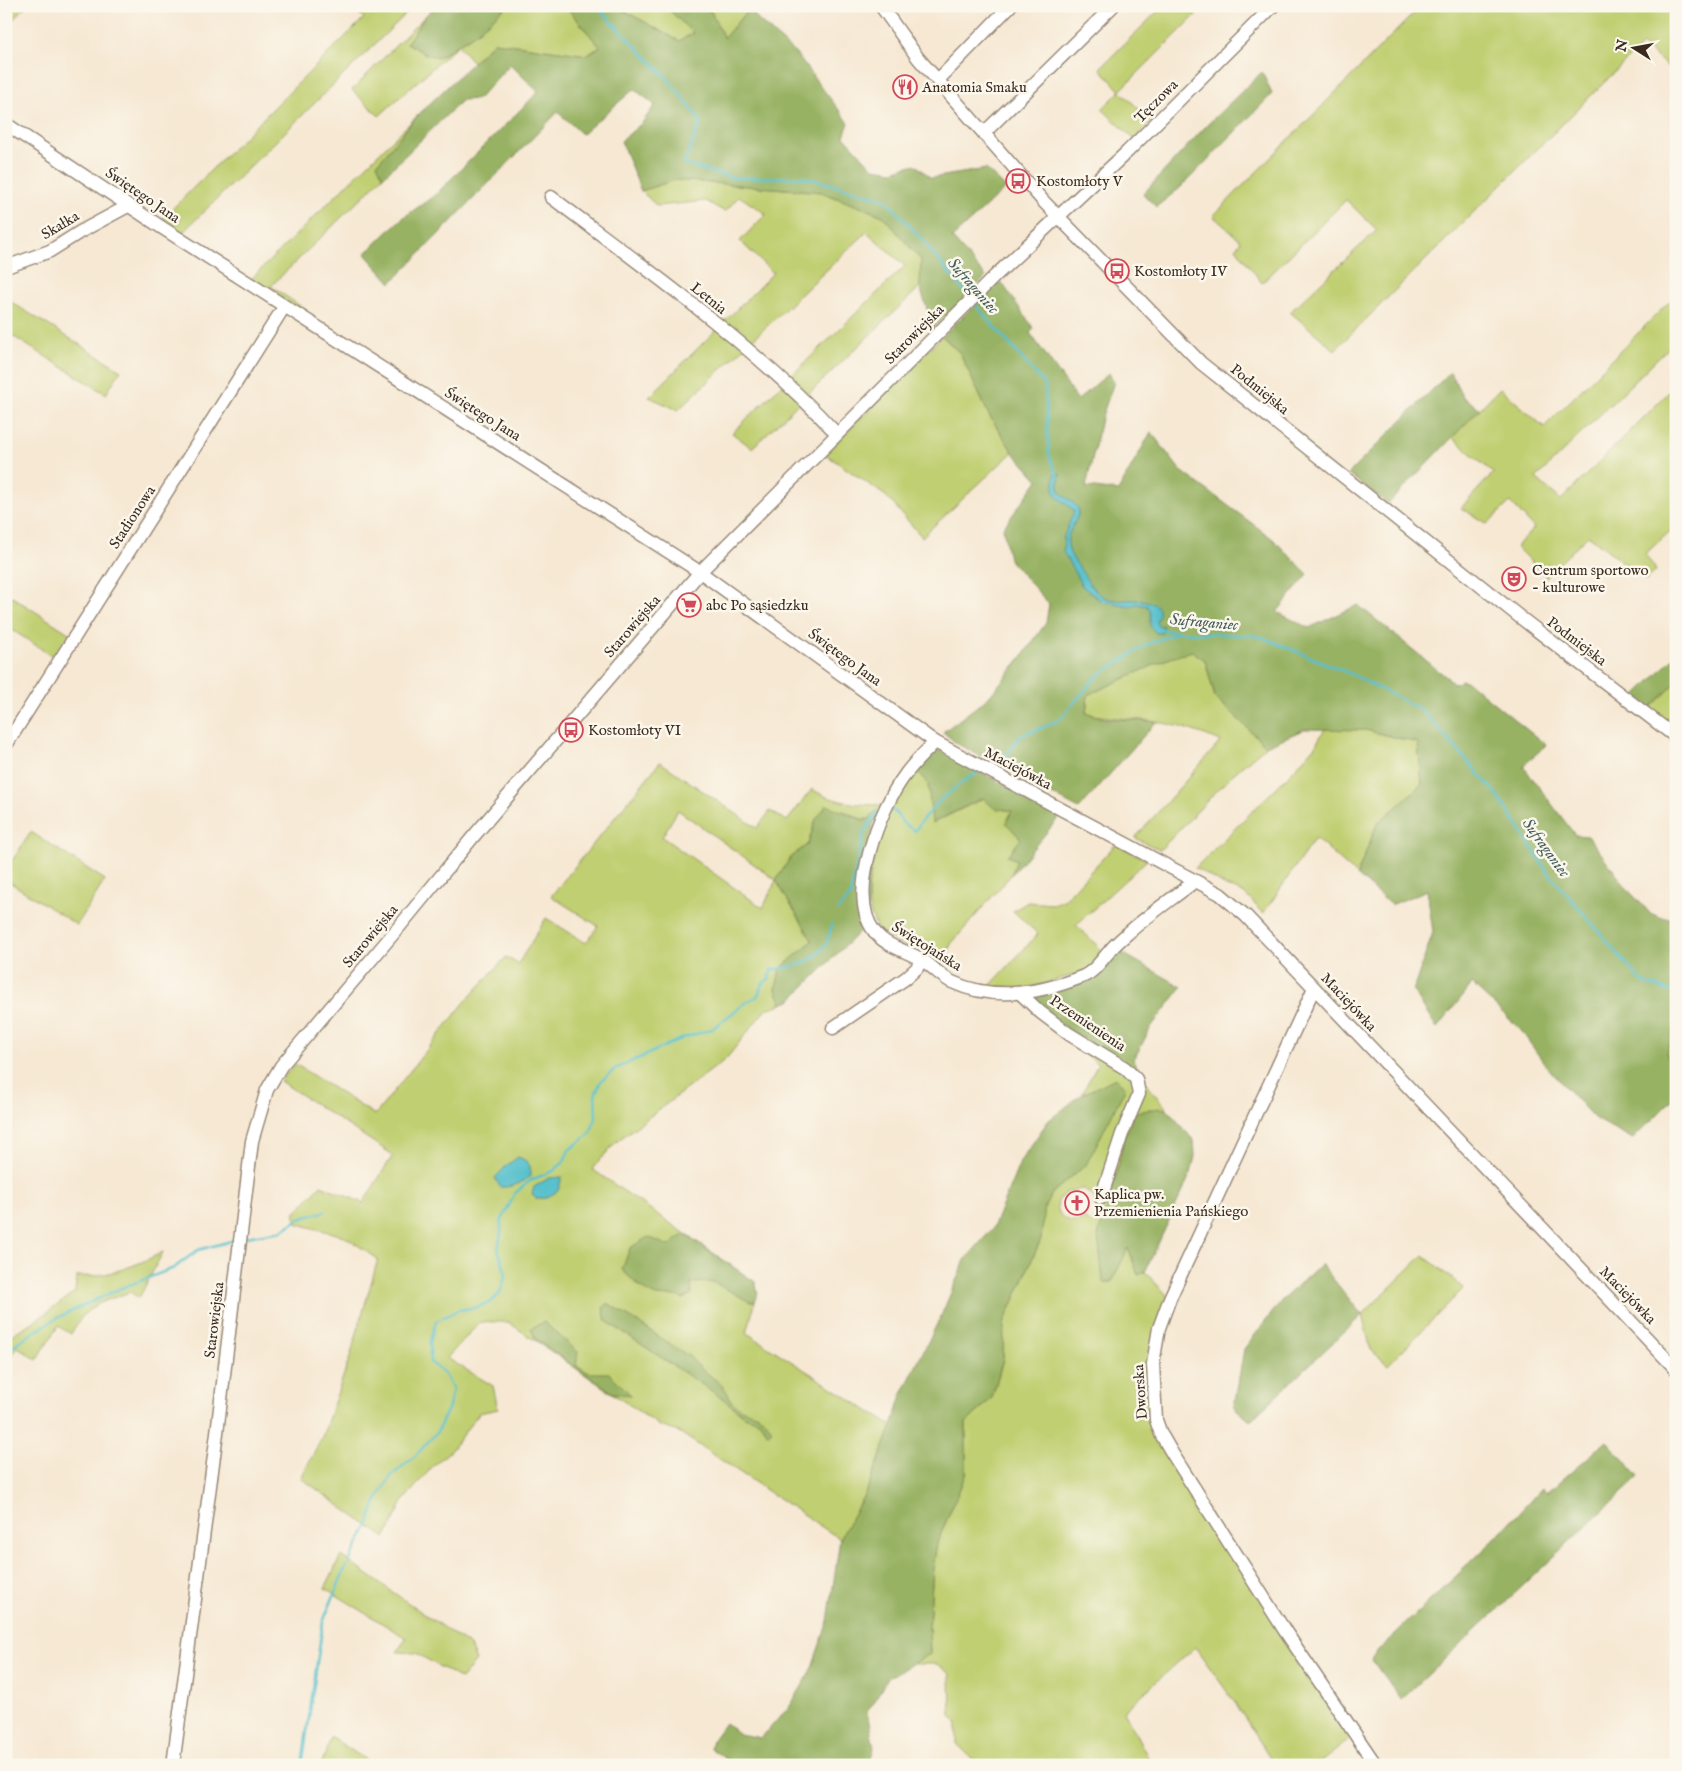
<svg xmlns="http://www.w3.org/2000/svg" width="1682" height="1771" viewBox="0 0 1682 1771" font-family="'IM FELL English',serif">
	<rect width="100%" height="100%" fill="#fbf7ec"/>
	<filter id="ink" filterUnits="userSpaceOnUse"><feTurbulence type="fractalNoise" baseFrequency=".02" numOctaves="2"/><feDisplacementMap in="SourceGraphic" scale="10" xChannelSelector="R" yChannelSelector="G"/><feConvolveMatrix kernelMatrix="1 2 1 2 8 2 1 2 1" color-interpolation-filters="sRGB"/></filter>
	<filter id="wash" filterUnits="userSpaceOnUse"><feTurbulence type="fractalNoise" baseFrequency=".0096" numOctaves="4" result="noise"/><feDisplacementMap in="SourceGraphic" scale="20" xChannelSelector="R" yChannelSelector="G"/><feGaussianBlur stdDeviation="1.12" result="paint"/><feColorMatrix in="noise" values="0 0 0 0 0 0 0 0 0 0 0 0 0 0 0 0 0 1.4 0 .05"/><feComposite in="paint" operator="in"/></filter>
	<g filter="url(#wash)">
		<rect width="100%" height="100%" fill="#f6e8d3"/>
		<g fill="#c0cf71" stroke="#7e7c48" fill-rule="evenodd">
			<polygon points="6,6 26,6 6,27"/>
			<polygon points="351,6 414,6 181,234 160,221 364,18"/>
			<polygon points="507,6 563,6 569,10 600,47 588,55 494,42 473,62 458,45 379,116 352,90 426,15 407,43 438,58 477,32"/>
			<polygon points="616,6 665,6 694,33 679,41"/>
			<polygon points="708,6 749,6 750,7 724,38"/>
			<polygon points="1163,6 1205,6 1120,91 1152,121 1134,139 1102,109 1120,91 1100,68"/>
			<polygon points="1421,6 1676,6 1676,73 1642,45 1335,350 1290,312 1377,230 1346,200 1262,283 1236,248 1241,241 1213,216"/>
			<polygon points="418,115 377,164 383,177 271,286 306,310 303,313 251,279"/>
			<polygon points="675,180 822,192 883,216 921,260 920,287 752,448 732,433 905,266 867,232 678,410 649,397 773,273 740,241 766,214 739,196 725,212 706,201 657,206 641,191"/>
			<polygon points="1676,295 1676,340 1536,478 1561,500 1676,385 1676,526 1645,554 1656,570 1646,580 1588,535 1546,577 1516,547 1534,528 1510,502 1487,524 1461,508 1493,473 1452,437 1500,388 1544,427"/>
			<polygon points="6,299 121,370 106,394 6,332"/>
			<polygon points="942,336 960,353 989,415 1013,452 922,537 886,496 825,454"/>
			<polygon points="6,593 72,635 57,659 6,626"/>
			<path d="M1192,651L1205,660L1215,697L1266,746L1232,775L1160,850L1135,838L1221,741C1200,733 1179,725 1156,722C1133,718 1109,719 1086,713L1088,695L1165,660Z"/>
			<polygon points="1676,683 1676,711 1666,721 1650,708"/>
			<polygon points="1325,729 1366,730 1418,743 1422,784 1377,824 1357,875 1315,838 1263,914 1252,901 1243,893 1226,886 1195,868 1288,776 1315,746"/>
			<path d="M660,762L757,828L770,811L787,821L812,789C833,803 860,805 884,805C871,827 861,819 842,810L816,819L808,844L791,857L788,902L803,922L813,941L780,969L776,989L782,1004L766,1009L726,1059L616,1142L592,1169L755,1282L751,1302H755L747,1333L892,1426L869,1486L840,1539L679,1432L660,1426L508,1322H480L447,1358L493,1386L498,1409L479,1413L451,1450L433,1466L404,1500L385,1538L301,1478L322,1437L350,1357L378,1259L344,1236L298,1224L294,1214L321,1185L363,1203L393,1155L280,1081L295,1064L375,1115L465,1002L506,957L518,964L546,918L586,943L598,926L551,896ZM678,810L776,880L763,908L662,837Z"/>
			<polygon points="916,769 928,784 933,823 984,798 994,808 1012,811 1021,839 1007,856 1017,860 1011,875 951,944 948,952 940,962 941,966 954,976 952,978 877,929 870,912 867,889 882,822 906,779"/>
			<polygon points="31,832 105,880 77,925 6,880 6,870"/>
			<polygon points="1116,844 1147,860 1076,925 1104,952 1087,971 1026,989 987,989 1038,934 1013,911 1028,902 1052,904 1064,900"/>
			<polygon points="1676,1023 1676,1073 1666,1053"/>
			<path d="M1054,1028L1130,1066L1136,1064L1141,1077L1168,1110L1160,1108L1125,1134L1115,1179L1103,1282H1112L1128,1247L1138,1275L1145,1272L1168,1296L1155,1332L1156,1433L1354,1736L1317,1765H1275L1233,1700L1195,1647L1124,1711L1152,1765H979L957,1744V1722L951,1716L950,1674L937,1664H913L930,1654L929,1626L933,1568L937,1543L966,1474V1423L992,1398L1003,1359L1004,1323L1041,1239L1045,1206L1053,1192L1086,1165L1116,1078L1081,1095L1098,1064ZM1083,1189L1096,1199H1100C1099,1209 1097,1216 1089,1223L1085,1218C1063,1235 1037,1192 1083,1189Z"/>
			<path d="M163,1252L139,1298L130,1292C98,1304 88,1303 71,1334L58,1326L37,1360L18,1347L6,1361V1338L41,1317L75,1292L77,1276C103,1279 140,1264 163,1252Z"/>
			<polygon points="1423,1255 1464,1288 1388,1365 1371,1350 1362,1315"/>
			<polygon points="341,1556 470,1646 476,1661 461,1679 416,1653 397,1652 406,1638 325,1588"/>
			<polygon points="331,1737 374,1765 321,1765"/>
		</g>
		<g fill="#98b263" stroke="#6a6e40">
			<polygon points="435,6 507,6 477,32 438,58 423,53 407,43 426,15"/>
			<polygon points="563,6 616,6 679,41 693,33 665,6 708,6 724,38 750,7 757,19 796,54 849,123 844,136 873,168 893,171 915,164 931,178 986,169 1006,188 952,238 986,277 933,328 920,287 921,260 883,216 821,192 675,180 641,191 621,141 642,123 655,105 634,89 582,134 558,112 391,283 365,254 400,220 435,195 538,92 510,64 478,99 462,100 383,177 377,164 418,115 494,42 587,55 600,47 569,10"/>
			<polygon points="1262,72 1272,94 1180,188 1156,207 1143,194 1207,125"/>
			<polygon points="1002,283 1034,329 1030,333 1078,400 1109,373 1114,382 1101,419 1086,487 1118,491 1151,432 1180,470 1273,539 1308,574 1277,612 1309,628 1358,605 1455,684 1462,680 1468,682 1546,745 1523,766 1575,835 1588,836 1629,891 1650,913 1662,918 1676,918 1676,1023 1666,1053 1676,1073 1676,1096 1633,1139 1594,1118 1547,1067 1520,1029 1472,984 1437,1028 1413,991 1433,932 1427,890 1391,905 1357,875 1377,824 1422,784 1418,743 1366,730 1305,729 1266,746 1215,697 1205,660 1192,651 1165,660 1088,695 1086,713 1104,718 1156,722 1079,809 956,743 943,732 988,698 1021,658 1046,623 1049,604 1009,559 1003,528 1038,480 1013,452 989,415 960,353 942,336 997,284"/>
			<polygon points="1450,372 1463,397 1480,409 1388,504 1348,474"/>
			<polygon points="1676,655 1676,683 1650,708 1634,697"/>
			<polygon points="935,748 1061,815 1011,875 1017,860 1007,856 1021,839 1006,823 1012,811 994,808 983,798 932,823 928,784 916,769"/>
			<path d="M827,805L862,820H868L877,810L878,815L873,825L866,925L790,1001L782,1004L776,989L780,969L812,941C802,920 787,901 776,880L791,857L808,844L816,819Z"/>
			<polygon points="1117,950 1182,987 1151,1027 1134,1059 1136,1064 1130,1066 1061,1025 1035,999 1039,994 1079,980"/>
			<polygon points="1116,1078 1125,1089 1086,1165 1053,1192 1045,1206 1041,1239 1004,1323 1003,1359 992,1398 966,1423 966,1474 937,1543 933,1568 929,1626 930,1654 889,1677 867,1712 874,1748 869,1765 735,1765 710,1748 712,1741 725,1723 739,1734 761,1738 790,1706 810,1673 828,1621 840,1539 869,1486 892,1426 903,1392 941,1316 965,1260 993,1228 1021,1160 1048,1121 1081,1095"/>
			<polygon points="1160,1108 1168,1110 1194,1141 1195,1156 1191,1173 1145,1272 1138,1275 1128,1248 1112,1282 1103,1282 1098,1235 1115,1179 1125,1134 1136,1112"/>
			<path d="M684,1234L755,1282L758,1292L755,1302H750L713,1282L691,1283L692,1294L683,1299C673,1293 667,1298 657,1296C644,1293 632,1279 622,1270L630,1248L648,1237L669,1246Z"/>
			<polygon points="1321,1264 1362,1315 1250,1421 1234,1407 1244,1349 1282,1300"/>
			<path d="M608,1303L690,1357C700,1370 716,1378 725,1389C729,1393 729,1400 733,1403C749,1418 761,1407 772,1431L768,1434L759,1421L744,1416L722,1398L606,1321L603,1308Z"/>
			<polygon points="544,1322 578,1352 576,1365 589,1373 609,1373 631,1395 613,1393 535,1339 531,1328"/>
			<polygon points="1607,1441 1639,1477 1401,1700 1372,1660 1376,1652 1494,1540 1542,1488 1547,1493"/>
		</g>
		<g fill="#54c0cc" stroke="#487575">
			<path d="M1060,473C1055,503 1068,491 1079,510C1078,520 1070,528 1068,538C1067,550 1072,558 1079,567C1086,577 1092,591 1104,597C1122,606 1142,592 1159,608V615L1156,622L1158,625L1163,626L1162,633H1156L1150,626V611L1147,606L1137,604L1130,606L1101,601L1082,586L1063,552L1064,536L1074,511C1058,495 1051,500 1055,474Z"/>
			<path d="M518,1157C529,1161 531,1165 531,1176C522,1183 512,1188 500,1187L495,1178L506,1166Z"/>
			<polygon points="562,1177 558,1191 546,1198 536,1199 532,1194 534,1187 549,1178"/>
		</g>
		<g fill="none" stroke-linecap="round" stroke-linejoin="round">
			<g stroke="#54c0cc" stroke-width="2.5">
				<polyline points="596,6 667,78 701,121 684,164 734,178 804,177 885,199 918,235 968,296"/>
				<polyline points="973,302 1045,385 1049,455 1057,475"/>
				<polyline points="1160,629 1179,632 1259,636 1349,673 1422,710 1495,792 1547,871 1642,982 1676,993"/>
				<polyline points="988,765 1008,753 1020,736 1044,727 1060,719 1096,677 1146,645 1178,632"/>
				<path d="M888,809L895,812L903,823L915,831C930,806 955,786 980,771"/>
				<polyline points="838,910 850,897 864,832 878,812"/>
				<polyline points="246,1237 281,1231 299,1219 326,1211"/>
				<polyline points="6,1354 18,1342 57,1318 119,1289 174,1268 198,1250 235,1240"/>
				<path d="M302,1765L323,1622L344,1571L368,1526L375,1504L391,1476L415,1456L437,1432L449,1407L453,1389L444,1373L430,1362V1341L436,1321L458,1310L474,1308L491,1302L500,1293L506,1274L498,1249L501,1232V1222L515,1193L531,1180L553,1171L563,1163L569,1150L590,1134L596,1117L595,1095L601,1081L615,1069L683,1038L712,1029L748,1001L758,996L762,984L769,979L771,970C791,967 813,964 825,946C828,942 829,931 833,924"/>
			</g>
		</g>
	</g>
	<g filter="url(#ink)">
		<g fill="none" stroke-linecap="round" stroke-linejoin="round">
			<g stroke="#988978" stroke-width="15">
				<g id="minor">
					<polyline points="881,6 918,58 1044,202 1201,363 1521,618 1676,737"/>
					<polyline points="938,80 1010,6"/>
					<polyline points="6,124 161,227 700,572 935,742 1220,894 1246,916 1676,1369"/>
					<polyline points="984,133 1113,6"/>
					<path d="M551,197C648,270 754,345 837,434"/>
					<polyline points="6,267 50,251 80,232 128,206"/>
					<path d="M935,742C925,753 913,763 905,775C880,808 846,894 874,931C887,949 912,951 928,964C936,970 943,978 952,982C995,1002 1042,993 1084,976C1095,971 1100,962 1108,953C1113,946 1120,940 1127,934C1148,915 1172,899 1195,881"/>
					<polyline points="6,745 284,307"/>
					<polyline points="1314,988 1170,1298 1159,1328 1153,1364 1156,1420 1161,1434 1172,1453 1285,1631 1376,1765"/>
					<polyline points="1021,994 1040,1012 1069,1034 1125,1068 1136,1079 1139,1094 1122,1134 1101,1198"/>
					<polyline points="833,1028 906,978 917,968 921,960"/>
					<polyline points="173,1765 217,1433 252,1141 267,1090 281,1066 399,927 473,837 700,572 995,276 1127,152 1273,6"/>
				</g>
			</g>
			<use href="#minor" stroke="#fff" stroke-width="12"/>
		</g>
	</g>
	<defs>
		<g id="restaurant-ring" transform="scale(1.25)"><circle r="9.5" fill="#fbf7ec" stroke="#d1495b" stroke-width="1.5"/><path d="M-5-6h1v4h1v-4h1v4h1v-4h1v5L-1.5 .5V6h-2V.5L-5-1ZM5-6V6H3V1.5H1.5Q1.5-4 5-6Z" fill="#d1495b"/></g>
		<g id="bus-ring" transform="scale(1.25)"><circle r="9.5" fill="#fbf7ec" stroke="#d1495b" stroke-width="1.5"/><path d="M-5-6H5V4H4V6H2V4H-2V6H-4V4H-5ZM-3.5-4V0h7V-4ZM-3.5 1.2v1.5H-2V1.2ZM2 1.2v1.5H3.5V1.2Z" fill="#d1495b"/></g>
		<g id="theatre-ring" transform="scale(1.25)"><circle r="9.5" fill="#fbf7ec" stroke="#d1495b" stroke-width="1.5"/><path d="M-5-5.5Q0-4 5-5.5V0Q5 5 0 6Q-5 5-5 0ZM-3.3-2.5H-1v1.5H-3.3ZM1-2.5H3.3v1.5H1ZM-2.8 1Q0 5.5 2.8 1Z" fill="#d1495b"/></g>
		<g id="supermarket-ring" transform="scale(1.25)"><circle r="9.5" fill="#fbf7ec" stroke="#d1495b" stroke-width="1.5"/><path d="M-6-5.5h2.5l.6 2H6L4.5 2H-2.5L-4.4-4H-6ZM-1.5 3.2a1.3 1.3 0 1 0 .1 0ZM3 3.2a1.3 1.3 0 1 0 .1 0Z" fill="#d1495b"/></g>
		<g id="church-ring" transform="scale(1.25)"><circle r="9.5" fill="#fbf7ec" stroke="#d1495b" stroke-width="1.5"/><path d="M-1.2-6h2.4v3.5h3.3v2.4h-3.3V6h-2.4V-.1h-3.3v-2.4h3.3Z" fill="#d1495b"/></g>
	</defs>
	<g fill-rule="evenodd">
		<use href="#restaurant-ring" x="905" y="87"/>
		<use href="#bus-ring" x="1018" y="181"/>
		<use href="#bus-ring" x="1117" y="271"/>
		<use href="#theatre-ring" x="1514" y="579"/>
		<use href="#supermarket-ring" x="689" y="605"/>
		<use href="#bus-ring" x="571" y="730"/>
		<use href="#church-ring" x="1077" y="1203"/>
	</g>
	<g text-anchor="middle" stroke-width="5" stroke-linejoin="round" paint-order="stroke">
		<g font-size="15" fill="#3b2a1e" stroke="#fbf7ec" text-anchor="start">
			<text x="922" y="92">Anatomia Smaku</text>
			<text x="1036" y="186">Kostomłoty V</text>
			<text x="1134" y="276">Kostomłoty IV</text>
			<text x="1532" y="575">Centrum sportowo<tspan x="1532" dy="17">- kulturowe</tspan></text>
			<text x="706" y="610">abc Po sąsiedzku</text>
			<text x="588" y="735">Kostomłoty VI</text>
			<text x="1094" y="1199">Kaplica pw.<tspan x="1094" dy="17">Przemienienia Pańskiego</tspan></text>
		</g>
		<g font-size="15" fill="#3b2a1e" stroke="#fbf7ec">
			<text transform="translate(1156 101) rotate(-45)" y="5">Tęczowa</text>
			<text transform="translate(143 195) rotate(34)" y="5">Świętego Jana</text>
			<text transform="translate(60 225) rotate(-31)" y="5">Skałka</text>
			<text transform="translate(709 298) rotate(39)" y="5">Letnia</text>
			<text transform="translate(914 334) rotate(-45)" y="5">Starowiejska</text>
			<text transform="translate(1260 389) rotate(39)" y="5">Podmiejska</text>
			<text transform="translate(483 414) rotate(32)" y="5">Świętego Jana</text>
			<text transform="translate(132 517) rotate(-57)" y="5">Stadionowa</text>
			<text transform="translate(632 626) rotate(-49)" y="5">Starowiejska</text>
			<text transform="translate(1577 641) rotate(37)" y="5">Podmiejska</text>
			<text transform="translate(845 657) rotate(36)" y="5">Świętego Jana</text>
			<text transform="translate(1018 768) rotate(28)" y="5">Maciejówka</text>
			<text transform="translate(370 936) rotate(-50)" y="5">Starowiejska</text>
			<text transform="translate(927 946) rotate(32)" y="5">Świętojańska</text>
			<text transform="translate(1349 1002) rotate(47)" y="5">Maciejówka</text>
			<text transform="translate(1088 1023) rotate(34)" y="5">Przemienienia</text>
			<text transform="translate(1628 1295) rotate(46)" y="5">Maciejówka</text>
			<text transform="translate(214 1320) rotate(-83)" y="5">Starowiejska</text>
			<text transform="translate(1140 1392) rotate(-94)" y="5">Dworska</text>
		</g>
		<g font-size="16" font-style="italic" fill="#445e5b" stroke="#fbf7ec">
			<text transform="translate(974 285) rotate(49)" y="6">Sufraganiec</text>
			<text transform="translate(1204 621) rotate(5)" y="6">Sufraganiec</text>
			<text transform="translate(1547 847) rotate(54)" y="6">Sufraganiec</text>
		</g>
	</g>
	<rect width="1682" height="1771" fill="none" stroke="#fbf7ec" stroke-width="25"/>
	<g transform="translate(1634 48) rotate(281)" stroke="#fbf7ec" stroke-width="4" paint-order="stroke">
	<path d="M0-4L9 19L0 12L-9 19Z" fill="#3b2a1e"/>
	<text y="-8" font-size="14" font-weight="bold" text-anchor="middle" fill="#3b2a1e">N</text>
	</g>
</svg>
